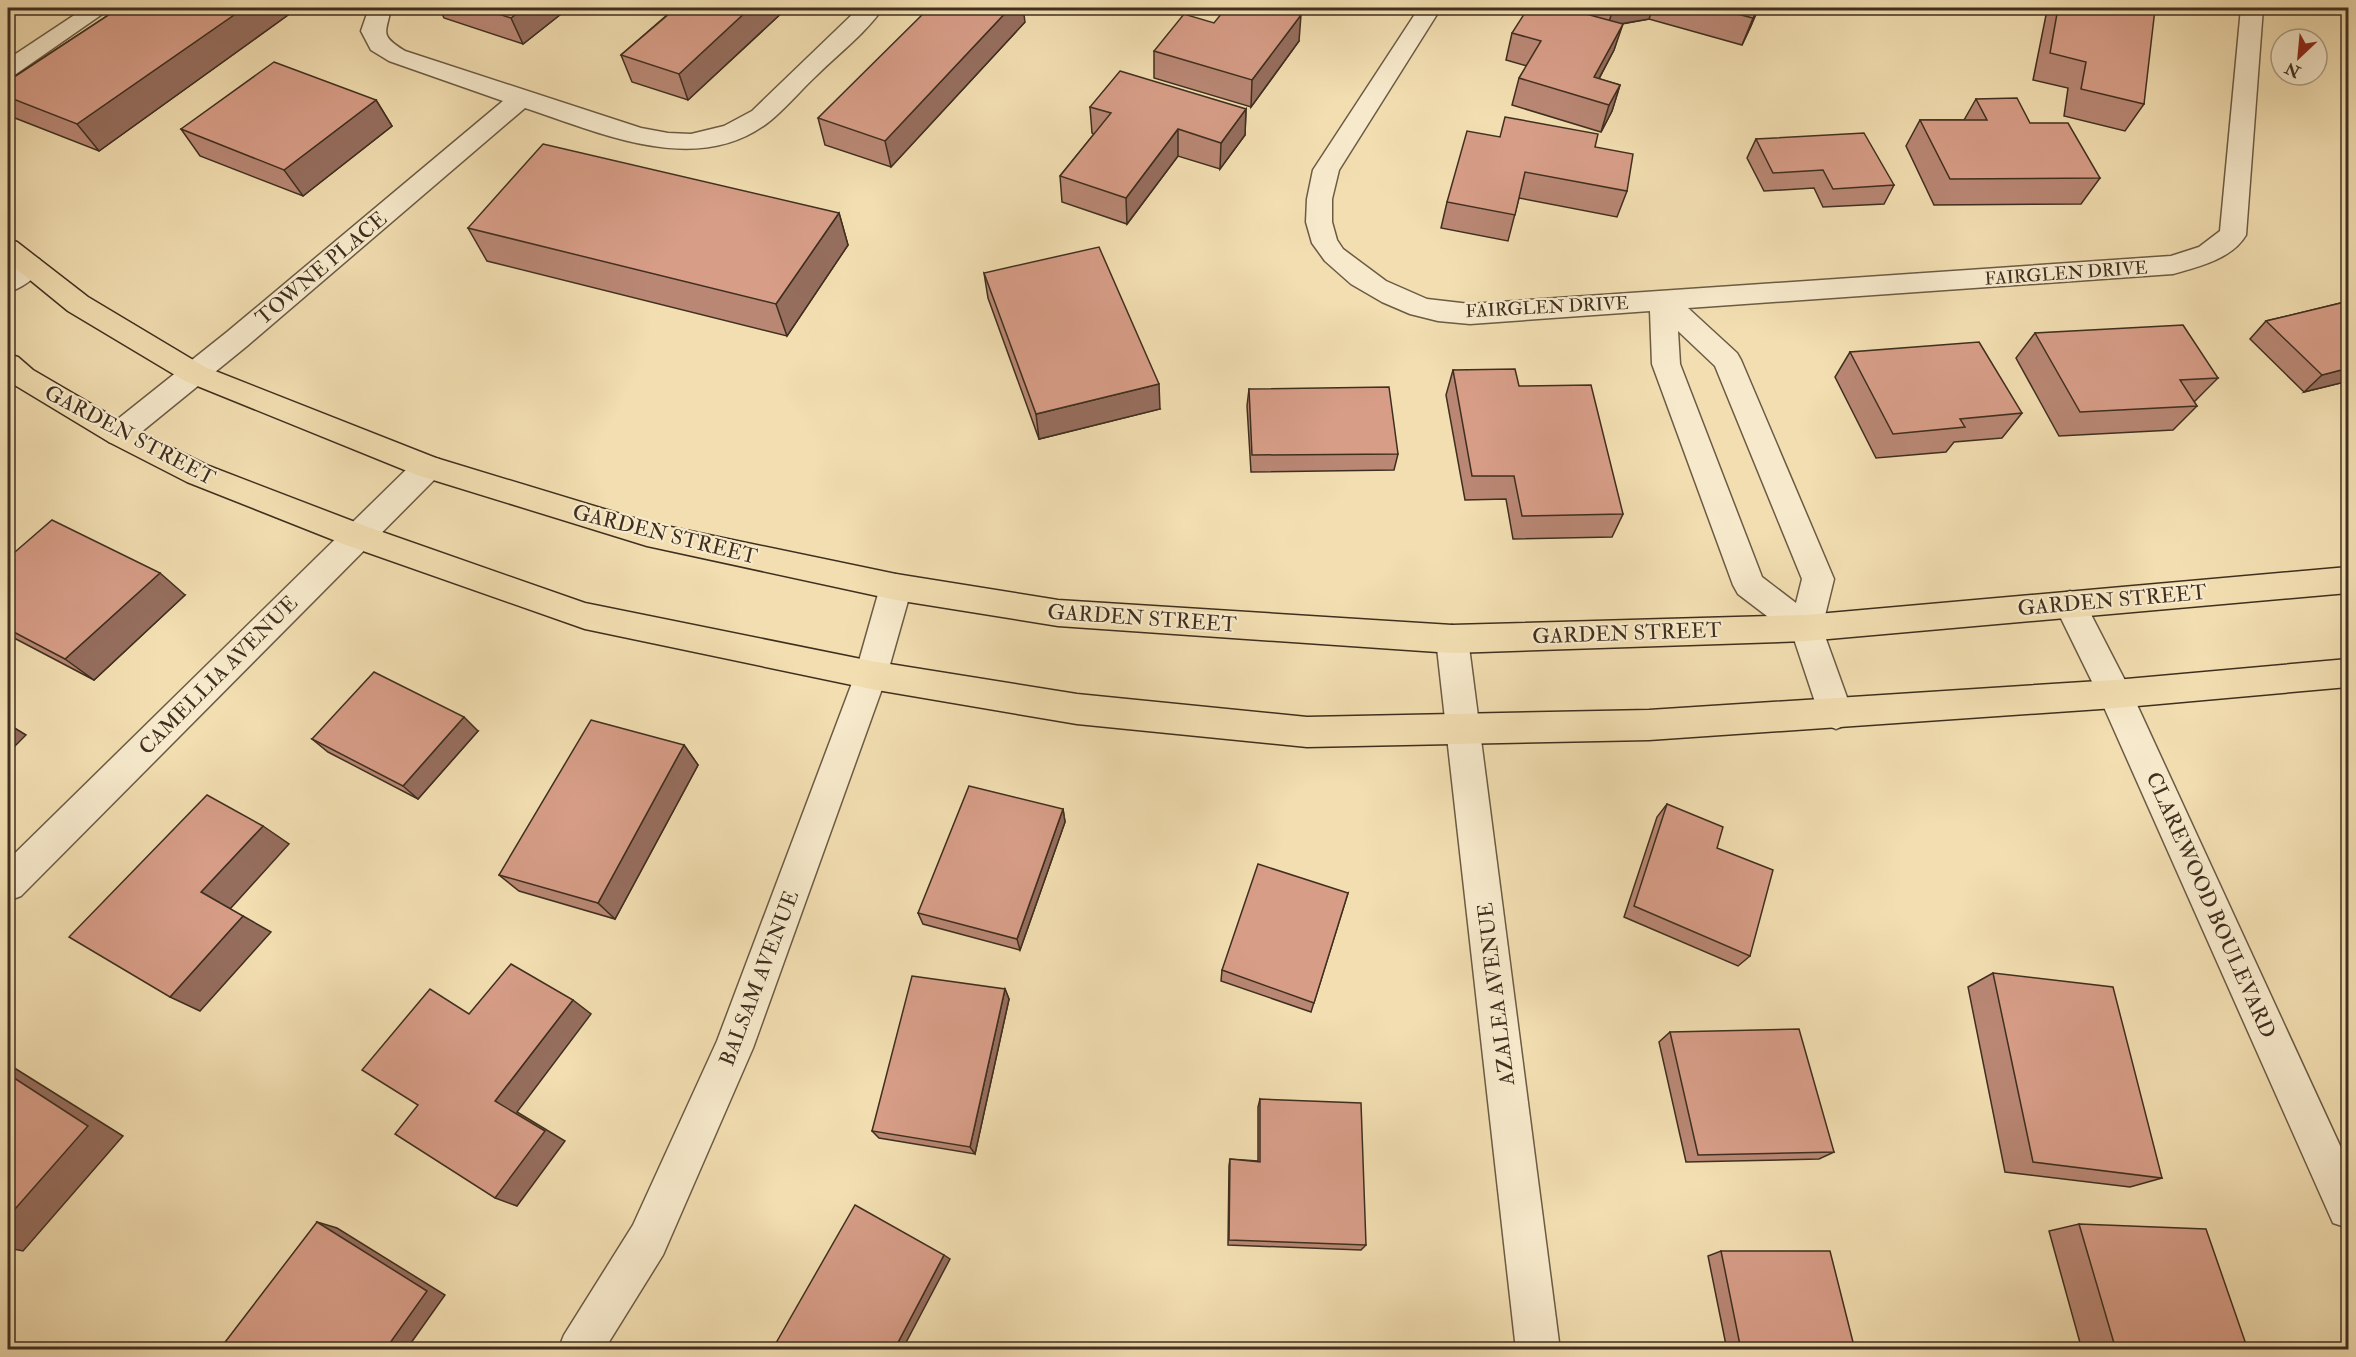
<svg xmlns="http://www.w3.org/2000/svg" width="2356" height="1357" viewBox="0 0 2356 1357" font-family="'IM FELL Double Pica',serif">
	<rect width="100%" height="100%" fill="#f2deb1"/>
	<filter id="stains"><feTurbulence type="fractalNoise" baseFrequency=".00333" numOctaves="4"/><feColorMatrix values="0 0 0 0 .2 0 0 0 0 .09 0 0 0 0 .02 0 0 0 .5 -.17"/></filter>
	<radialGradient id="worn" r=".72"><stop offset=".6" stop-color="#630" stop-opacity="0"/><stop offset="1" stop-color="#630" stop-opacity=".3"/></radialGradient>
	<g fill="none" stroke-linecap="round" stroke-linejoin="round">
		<g stroke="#6c5b44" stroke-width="3">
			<g id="minor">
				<polygon points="85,8 111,8 16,74 8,76 8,59"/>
				<path d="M369,8H391C386,34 379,35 405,51L641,128L668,133L691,134L724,126L752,111L859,8H883C866,33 837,55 816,76C800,91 786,108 770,121C698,179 599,132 525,108L247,346L129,442L119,445L109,442L104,434L109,426L227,332L503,101L389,61L371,50L361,31Z"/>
				<path d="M1419,8H1441L1339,170L1332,199V222L1337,240L1343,249L1386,281L1427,299L1470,304L2171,256L2199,247L2220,231L2241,8H2263L2246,235C2232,259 2198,267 2173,274L1688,308L1737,353L1741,360L1834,579L1822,628L1853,714L1848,724L1836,729L1824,724L1819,714L1793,636L1738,594L1733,585L1652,364L1650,311L1470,324L1438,321L1410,314L1382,302L1351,284L1325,261L1312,243L1306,222L1307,199L1313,170ZM1678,331L1715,366L1802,579L1796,603L1762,577L1680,364Z"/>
				<path d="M30,257L39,259L43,266C36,278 21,289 8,292V269L21,259Z"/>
				<polygon points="428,456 439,459 443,467 439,475 21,896 8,901 8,860 417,459"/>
				<polygon points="896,574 907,578 912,587 887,675 753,1048 663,1255 604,1350 558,1350 564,1335 633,1225 717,1041 855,675 880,587 885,578"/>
				<polygon points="2070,591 2081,595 2132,694 2348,1163 2348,1228 2333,1223 2099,696 2054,604 2059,595"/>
				<polygon points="1452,625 1463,629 1468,639 1560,1350 1516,1350 1436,639 1441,629"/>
			</g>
		</g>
		<g stroke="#3f2f1f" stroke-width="3">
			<g id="major">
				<polygon points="8,239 17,242 88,297 205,367 436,458 647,522 896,574 1058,600 1452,625 1806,615 2348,567 2348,593 1806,641 1452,653 1058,626 896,600 647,546 417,475 185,381 68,311 8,262"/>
				<polygon points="8,354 18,357 33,370 129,426 209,466 368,527 585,603 871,661 1077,694 1307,717 1649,710 2115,680 2348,659 2348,687 2115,708 1649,740 1307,747 1077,724 871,689 585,629 346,545 187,482 109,442 13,384 8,380"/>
			</g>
		</g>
		<use href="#minor" fill="#f7eacc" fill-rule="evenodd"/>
		<use href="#major" fill="#f2deb1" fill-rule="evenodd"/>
	</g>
	<g fill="#b98774" stroke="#3f2f1f" stroke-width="1.5">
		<polygon points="119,8 293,8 295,10 99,151 15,118 8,110 8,81"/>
		<polygon points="439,8 559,8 561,14 523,44 444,18"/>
		<polygon points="666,8 787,8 688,100 632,82 621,55 668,14"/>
		<polygon points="1312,8 1332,8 1329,12"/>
		<polygon points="1585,8 1759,8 1742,45 1649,19 1622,24 1614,50 1599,79 1620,85 1612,111 1601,132 1512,105 1519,78 1527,66 1506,60 1512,33 1591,15"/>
		<polygon points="2050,8 2147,8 2144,104 2125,131 2064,116 2068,88 2033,80 2046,15"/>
		<polygon points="1025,22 891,167 825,145 818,118"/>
		<polygon points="1214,23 1299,41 1251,107 1154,78 1154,51"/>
		<polygon points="1976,99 2100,178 2081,204 1934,205 1906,146 1920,120 1964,120"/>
		<polygon points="376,100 392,126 303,196 200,156 181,129"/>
		<polygon points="1090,107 1246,109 1245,135 1220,169 1178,156 1127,224 1062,202 1060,176 1094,134 1092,133"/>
		<polygon points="1500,137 1595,147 1627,191 1617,217 1519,198 1508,241 1441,228 1447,202"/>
		<polygon points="1756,139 1894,185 1884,204 1823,207 1814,188 1764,191 1747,158"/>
		<polygon points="839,213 848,245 787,336 487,261 468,228"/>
		<polygon points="984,273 1160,409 1039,439 988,298"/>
		<polygon points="2349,301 2349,381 2304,392 2250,339 2266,321"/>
		<polygon points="2035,333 2218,378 2194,402 2197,406 2173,430 2059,436 2016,358"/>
		<polygon points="1850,352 2022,413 2002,438 1954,442 1946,452 1876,458 1835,377"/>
		<polygon points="1453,370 1519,386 1623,514 1612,537 1513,539 1506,499 1465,500 1446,395"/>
		<polygon points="1249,389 1398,454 1394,470 1251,472 1247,406"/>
		<polygon points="8,558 185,595 94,680 16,639 8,633"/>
		<polygon points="478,731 418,799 328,752 312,739"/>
		<polygon points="684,745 698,765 615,919 519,891 499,875"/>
		<polygon points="1667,804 1717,848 1750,956 1738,966 1624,917 1657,817"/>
		<polygon points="1063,809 1065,822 1020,950 923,924 918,913"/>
		<polygon points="1348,893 1311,1012 1221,981 1222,970"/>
		<polygon points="1993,973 2162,1178 2130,1187 2005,1172 1968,987"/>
		<polygon points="1005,989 1009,999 975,1154 879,1138 872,1131"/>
		<polygon points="1670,1032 1834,1152 1819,1159 1686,1162 1659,1042"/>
		<polygon points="1260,1099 1366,1245 1361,1250 1228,1245 1229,1166 1230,1159 1258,1161 1258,1107"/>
		<polygon points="2079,1224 2248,1350 2082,1350 2049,1231"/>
		<polygon points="1721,1251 1855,1350 1727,1350 1708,1256"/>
	</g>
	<g fill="#966e5e" stroke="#3f2f1f" stroke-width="1.5">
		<polygon points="244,8 293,8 295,10 99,151 77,124"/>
		<polygon points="524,8 559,8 561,14 523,44 511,18"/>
		<polygon points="750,8 787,8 688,100 679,74"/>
		<polygon points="1010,8 1023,8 1025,22 891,167 885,141"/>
		<polygon points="1613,8 1653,8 1649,19 1608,26"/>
		<polygon points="1758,8 1751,26 1742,45 1753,18"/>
		<polygon points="1301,15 1299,41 1251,107 1252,80"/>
		<polygon points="1623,24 1614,50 1588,99 1594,77"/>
		<polygon points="1620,85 1612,111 1601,132 1609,105"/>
		<polygon points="376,100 392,126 303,196 284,170"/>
		<polygon points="1246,109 1245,135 1220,169 1221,143"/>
		<polygon points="1178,129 1178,156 1127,224 1126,198"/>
		<polygon points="839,213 848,245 787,336 776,304"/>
		<polygon points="2349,368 2349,381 2304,392 2322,375"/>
		<polygon points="1159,384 1160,409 1039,439 1036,414"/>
		<polygon points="160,573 185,595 94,680 65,659"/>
		<polygon points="464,717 478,731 418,799 403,786"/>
		<polygon points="8,724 26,735 8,753"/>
		<polygon points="684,745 698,765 615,919 598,903"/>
		<polygon points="1063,809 1065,822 1020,950 1017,939"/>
		<polygon points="263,826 289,844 230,909 201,892"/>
		<polygon points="243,916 271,932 200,1011 170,997"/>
		<polygon points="1005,989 1009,999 975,1154 970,1147"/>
		<polygon points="573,1000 591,1014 517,1112 565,1141 517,1206 495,1198 495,1101"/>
		<polygon points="8,1064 123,1136 23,1251 8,1248"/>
		<polygon points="317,1222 337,1228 445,1295 406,1350 385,1350"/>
		<polygon points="944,1255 950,1259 902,1350 894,1350"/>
	</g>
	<g fill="#d79d87" stroke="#3f2f1f" stroke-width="1.5">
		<polygon points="119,8 244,8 77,124 8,97 8,81"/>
		<polygon points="480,8 524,8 511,18"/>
		<polygon points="676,8 750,8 679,74 621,55"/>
		<polygon points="929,8 1010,8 885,141 818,118"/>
		<polygon points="1226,8 1275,8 1301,15 1252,80 1154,51 1184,14 1214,23"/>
		<polygon points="1528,8 1564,8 1623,24 1594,77 1620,85 1609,105 1519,78 1541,41 1512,33"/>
		<polygon points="1714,8 1758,8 1753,18"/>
		<polygon points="2058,8 2147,8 2155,9 2144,104 2081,89 2086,62 2050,53"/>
		<polygon points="274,62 376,100 284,170 181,129"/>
		<polygon points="1120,71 1246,109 1221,143 1178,129 1126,198 1060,176 1111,113 1090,107"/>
		<polygon points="2017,98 2030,123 2068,123 2100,178 1950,179 1920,120 1987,120 1976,99"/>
		<polygon points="1505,117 1598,134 1595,147 1633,154 1627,191 1525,172 1515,215 1447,202 1467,131 1500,137"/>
		<polygon points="1864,133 1894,185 1833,189 1823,170 1773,173 1756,139"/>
		<polygon points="543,144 839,213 776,304 468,228"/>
		<polygon points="1099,247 1159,384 1036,414 984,273"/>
		<polygon points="2349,301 2349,368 2322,375 2266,321"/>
		<polygon points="2183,325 2218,378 2180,380 2197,406 2080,412 2035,333"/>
		<polygon points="1979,342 2022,413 1960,419 1965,427 1893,434 1850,352"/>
		<polygon points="1515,369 1519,386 1591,385 1623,514 1522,516 1514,476 1472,476 1453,370"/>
		<polygon points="1389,387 1398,454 1252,455 1249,389"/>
		<polygon points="52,520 160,573 65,659 8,629 8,598 10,595 8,594 8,558"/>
		<polygon points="374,672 464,717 403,786 312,739"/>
		<polygon points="591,720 684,745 598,903 499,875"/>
		<polygon points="969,786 1063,809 1017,939 918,913"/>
		<polygon points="207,795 263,826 201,892 243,916 170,997 69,937"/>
		<polygon points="1667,804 1723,827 1717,848 1773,870 1750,956 1634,906"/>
		<polygon points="1258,864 1348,893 1314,1003 1222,970"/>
		<polygon points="511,964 573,1000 495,1101 545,1131 495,1198 395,1134 418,1105 362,1070 430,989 469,1014"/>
		<polygon points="1993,973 2113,987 2162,1178 2033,1162"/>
		<polygon points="912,976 1005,989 970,1147 872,1131"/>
		<polygon points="1799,1029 1834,1152 1698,1155 1670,1032"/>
		<polygon points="8,1074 88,1126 8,1217"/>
		<polygon points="1260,1099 1361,1103 1366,1245 1229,1240 1230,1159 1260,1162"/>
		<polygon points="855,1205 944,1255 894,1350 772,1350"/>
		<polygon points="317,1222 427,1291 385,1350 219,1350"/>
		<polygon points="2079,1224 2206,1229 2248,1350 2116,1350"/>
		<polygon points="1721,1251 1830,1251 1855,1350 1741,1350"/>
	</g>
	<g text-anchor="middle" stroke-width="4.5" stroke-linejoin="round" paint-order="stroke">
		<g font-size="18" fill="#3f2f1f" stroke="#f7eacc">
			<text transform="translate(2066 273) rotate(-4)" y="6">FAIRGLEN DRIVE</text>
			<text transform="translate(1547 307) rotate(-3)" y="6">FAIRGLEN DRIVE</text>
		</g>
		<g font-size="21" fill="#3f2f1f" stroke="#f7eacc">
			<text transform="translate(321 268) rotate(-40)" y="7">TOWNE PLACE</text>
			<text transform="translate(130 435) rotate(28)" y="7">GARDEN STREET</text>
			<text transform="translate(665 534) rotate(14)" y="7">GARDEN STREET</text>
			<text transform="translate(2112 600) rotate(-5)" y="7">GARDEN STREET</text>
			<text transform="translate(1142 618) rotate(4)" y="7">GARDEN STREET</text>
			<text transform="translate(1627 633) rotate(-2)" y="7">GARDEN STREET</text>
			<text transform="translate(218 675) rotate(-45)" y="7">CAMELLIA AVENUE</text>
			<text transform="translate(2211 905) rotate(66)" y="7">CLAREWOOD BOULEVARD</text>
			<text transform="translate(759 978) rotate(-69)" y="7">BALSAM AVENUE</text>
			<text transform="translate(1496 994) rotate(-97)" y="7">AZALEA AVENUE</text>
		</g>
	</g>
	<rect width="2356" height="1357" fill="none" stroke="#f2deb1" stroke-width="30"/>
	<rect x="9" y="9" width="2338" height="1339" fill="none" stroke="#3f2f1f" stroke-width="3"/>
	<rect x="15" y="15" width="2326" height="1327" fill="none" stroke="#3f2f1f" stroke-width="1.5"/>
	<g transform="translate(2299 57) rotate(206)"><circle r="28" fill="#f7eacc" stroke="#ad9f87" stroke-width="1.5"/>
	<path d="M0-4.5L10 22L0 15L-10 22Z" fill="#8f2418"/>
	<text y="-9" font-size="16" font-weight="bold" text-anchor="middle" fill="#3f2f1f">N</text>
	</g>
	<rect width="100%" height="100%" filter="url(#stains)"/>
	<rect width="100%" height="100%" fill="url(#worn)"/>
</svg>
